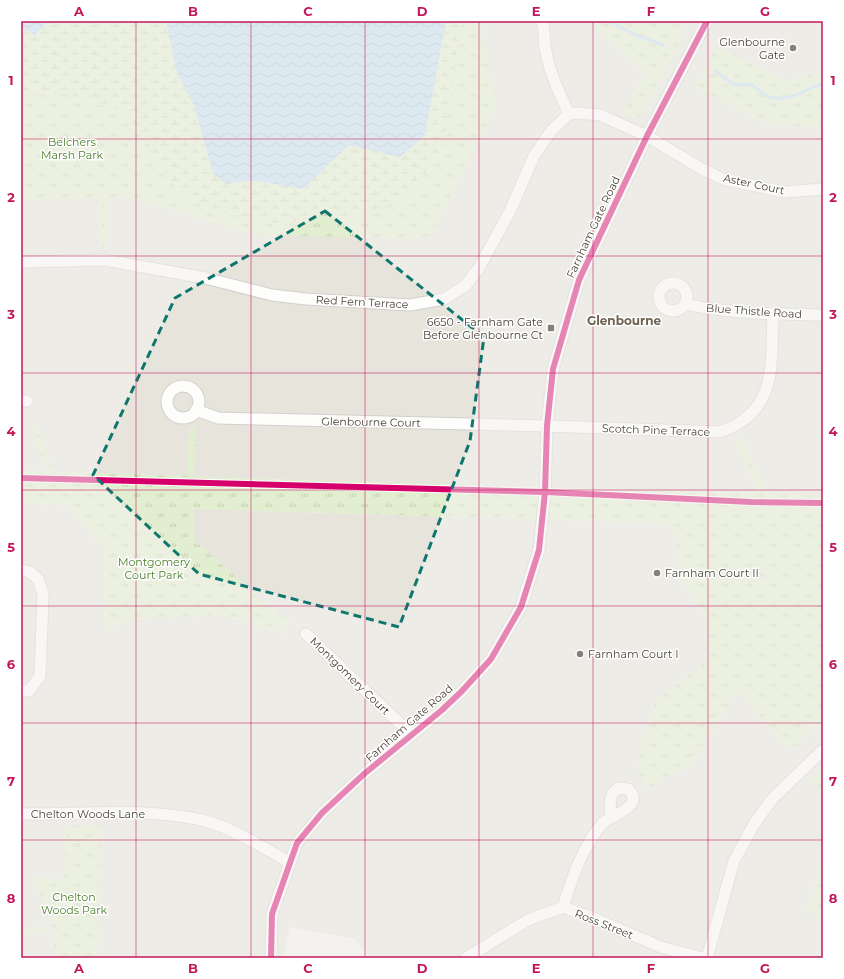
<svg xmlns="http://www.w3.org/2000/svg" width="844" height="979" viewBox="0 0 844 979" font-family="Montserrat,sans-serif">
	<defs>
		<pattern id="grass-tufts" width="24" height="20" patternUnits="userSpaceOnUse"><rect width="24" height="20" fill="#e1eecf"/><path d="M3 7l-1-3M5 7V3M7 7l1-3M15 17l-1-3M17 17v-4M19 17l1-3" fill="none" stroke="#c3cdb2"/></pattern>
		<pattern id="wetland-marsh" width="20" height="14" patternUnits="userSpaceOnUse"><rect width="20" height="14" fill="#e1eecf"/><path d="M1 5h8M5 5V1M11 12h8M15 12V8" fill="none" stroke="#c3cdb2"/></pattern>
		<pattern id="water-waves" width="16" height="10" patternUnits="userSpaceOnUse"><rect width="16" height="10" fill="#c0ddf1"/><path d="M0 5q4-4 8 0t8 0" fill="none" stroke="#a6bfcf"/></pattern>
	</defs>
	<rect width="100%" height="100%" fill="#f4f2ee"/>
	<g fill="#e7e4dc">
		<polygon points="21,21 823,21 823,495 766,494 735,438 760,494 194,477 195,428 189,428 188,476 53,472 37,425 32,426 47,472 21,471"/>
		<polygon points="21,503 65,505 105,548 104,630 135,619 221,615 283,633 289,619 276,612 193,539 194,509 672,523 684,585 706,617 705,664 656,700 641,778 651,791 658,781 693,763 738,690 784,745 801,741 809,729 823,723 823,773 811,778 823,792 823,858 807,912 823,921 823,958 370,958 355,939 290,927 284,958 98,958 100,825 66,826 64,879 32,878 56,925 21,929"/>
		<polygon points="55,931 55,958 21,958 21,935"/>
	</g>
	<g fill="url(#grass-tufts)">
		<polygon points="461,21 482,21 481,35 497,104 432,233 422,239 258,235 130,198 108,198 108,247 102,247 102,198 21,200 21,95 65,94 125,112 182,197 271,223 355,216 407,198 460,39"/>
		<polygon points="592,21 671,21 686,28 642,113 639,117 634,117 623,111 647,71 640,68 601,33"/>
		<polygon points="717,45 788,81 823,71 823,124 804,127 762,122 695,88"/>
		<path d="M37,425L54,472L188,476L189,428H195L194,477L760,494L735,438L741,436L766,494L823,495V723C811,725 802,733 800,746L784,745L738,690L693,763L658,781L650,792L645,782L638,775L641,743L656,700L705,663L706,617L684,585L672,523L194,509L193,539L276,612L289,619L283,633L221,615L135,619L104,630L105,548L65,505L21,503V471L47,472L31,426Z"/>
		<polygon points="819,773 823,773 823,792 811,778"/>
		<polygon points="101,825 98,958 55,958 55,931 21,935 21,929 55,925 32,878 64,879 66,826"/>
		<polygon points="823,858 823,921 807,913"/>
	</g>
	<polygon fill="url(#wetland-marsh)" points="49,21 166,21 177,73 195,108 213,173 226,184 253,180 303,189 349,145 400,157 425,135 446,21 461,21 444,147 407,198 355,216 271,223 242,218 182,197 125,112 65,94 21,95 21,25 34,35"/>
	<polygon fill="#e6e3df" points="788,21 816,21 798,26"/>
	<g fill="url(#water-waves)">
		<polygon points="21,21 49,21 34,35 21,25"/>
		<polygon points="166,21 446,21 425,135 400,157 349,145 303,189 253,180 226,184 213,173 195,108 177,73"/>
	</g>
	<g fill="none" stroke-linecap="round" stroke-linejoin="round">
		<g stroke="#c0ddf1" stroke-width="3">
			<polyline points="609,21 638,36 664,45"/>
			<path d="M716,71L734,85L751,84C757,88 763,95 769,97C789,103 804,89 823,84"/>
		</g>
		<g stroke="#d2d0cb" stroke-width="13">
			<g id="minor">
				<path d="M542,21C546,31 543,42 546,52C550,74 560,94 569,114"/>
				<polyline points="21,262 105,260 205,278 272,295 306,299 410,305 444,299 465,286 479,268 511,209 534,156 551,131 569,114 578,113 600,115 647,136 702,169 723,179 784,192 823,189"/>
				<circle cx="673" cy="297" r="14"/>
				<path d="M685,304C730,314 777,314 823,315"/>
				<circle cx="183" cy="402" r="16"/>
				<polyline points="21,401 27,401"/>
				<path d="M196,410L218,418L547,426L719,432C778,413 771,365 773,314"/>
				<polyline points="21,570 30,572 38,579 43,594 40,676 29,691 21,691"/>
				<polyline points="306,634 412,735"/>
				<path d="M21,814C81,815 141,807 201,820C229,826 264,848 289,862"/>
				<path d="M563,907C572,879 582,847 602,824C610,815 646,807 628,789L619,788C608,794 610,805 611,816"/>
				<polyline points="271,958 272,914 297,843 322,813 364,774 442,710 462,691 491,659 521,607 539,550 545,492 547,426 553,369 579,280 647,136 707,21"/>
				<polyline points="466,958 528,920 563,907 593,918 661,947 703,958"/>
				<polyline points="707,958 734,861 754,824 773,798 823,750"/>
			</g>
		</g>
		<use href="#minor" stroke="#fdfdfc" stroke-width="11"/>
		<g stroke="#fff" stroke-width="8">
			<g id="cycleway">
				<polyline points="21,478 545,492 751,502 823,503"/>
				<polyline points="271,958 272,914 297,843 322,813 364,774 442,710 462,691 491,659 521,607 539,550 545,492 547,426 553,369 579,280 647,136 707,21"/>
			</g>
		</g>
		<use href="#cycleway" stroke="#d6006c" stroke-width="6"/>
	</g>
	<path d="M0 0H844V979H0ZM325,211L484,337L470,441L399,627L199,574L93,475L175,298Z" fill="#f4f2ee" fill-opacity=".55" fill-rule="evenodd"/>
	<path fill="none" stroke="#0f766e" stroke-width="3" stroke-dasharray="8 5" stroke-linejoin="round" d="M325,211L484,337L470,441L399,627L199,574L93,475L175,298Z"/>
	<path fill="none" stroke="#c2185b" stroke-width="1" stroke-opacity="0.55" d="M136,21V958M251,21V958M365,21V958M479,21V958M593,21V958M708,21V958M21,139H823M21,256H823M21,373H823M21,490H823M21,606H823M21,723H823M21,840H823"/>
	<g fill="#868178" stroke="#fff" stroke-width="1.5">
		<circle cx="793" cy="48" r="4"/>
		<rect x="547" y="324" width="8" height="8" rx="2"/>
		<circle cx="657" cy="573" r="4"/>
		<circle cx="580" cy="654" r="4"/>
	</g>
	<g text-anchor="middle" stroke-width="3" stroke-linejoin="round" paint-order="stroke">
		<g font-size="11" fill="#4b4439" stroke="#fff" text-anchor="end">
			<text x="785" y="46">Glenbourne<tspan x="785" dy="13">Gate</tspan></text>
			<text x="543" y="326">6650 - Farnham Gate<tspan x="543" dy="13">Before Glenbourne Ct</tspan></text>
			<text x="665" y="577" text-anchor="start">Farnham Court II</text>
			<text x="588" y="658" text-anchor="start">Farnham Court I</text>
		</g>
		<g font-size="11" fill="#4a7f2a" stroke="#fff">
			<text x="72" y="146">Belchers<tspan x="72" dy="13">Marsh Park</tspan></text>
			<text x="154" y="566">Montgomery<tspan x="154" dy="13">Court Park</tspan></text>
			<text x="74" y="901">Chelton<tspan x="74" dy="13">Woods Park</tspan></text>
		</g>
		<g font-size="11" fill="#4b4439" stroke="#fff">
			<text transform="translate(754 184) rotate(12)" y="4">Aster Court</text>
			<text transform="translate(593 227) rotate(-65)" y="4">Farnham Gate Road</text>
			<text transform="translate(362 302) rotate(3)" y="4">Red Fern Terrace</text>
			<text transform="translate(754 311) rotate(4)" y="4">Blue Thistle Road</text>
			<text transform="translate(371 422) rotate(1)" y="4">Glenbourne Court</text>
			<text transform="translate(656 430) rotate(2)" y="4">Scotch Pine Terrace</text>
			<text transform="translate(350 676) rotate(44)" y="4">Montgomery Court</text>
			<text transform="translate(409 723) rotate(-41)" y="4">Farnham Gate Road</text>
			<text x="88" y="818">Chelton Woods Lane</text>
			<text transform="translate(604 924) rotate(22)" y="4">Ross Street</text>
		</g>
		<g font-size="12" font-weight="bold" fill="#6e6250" stroke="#fff">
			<text x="624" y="325">Glenbourne</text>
		</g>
	</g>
	<rect width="844" height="979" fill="none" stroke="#ffffff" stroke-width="44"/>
	<rect x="22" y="22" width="800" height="935" fill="none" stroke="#c2185b" stroke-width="1.5"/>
	<g font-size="13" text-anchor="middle" font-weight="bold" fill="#c2185b">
		<text x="79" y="16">A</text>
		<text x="193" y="16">B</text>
		<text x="308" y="16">C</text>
		<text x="422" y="16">D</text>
		<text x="536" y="16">E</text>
		<text x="651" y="16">F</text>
		<text x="765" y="16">G</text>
		<text x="11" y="85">1</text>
		<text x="833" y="85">1</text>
		<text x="11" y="202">2</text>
		<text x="833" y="202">2</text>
		<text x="11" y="319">3</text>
		<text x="833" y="319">3</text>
		<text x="11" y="436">4</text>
		<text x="833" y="436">4</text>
		<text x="11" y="552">5</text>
		<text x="833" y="552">5</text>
		<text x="11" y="669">6</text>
		<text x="833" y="669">6</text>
		<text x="11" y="786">7</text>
		<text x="833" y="786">7</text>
		<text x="11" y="903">8</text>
		<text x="833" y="903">8</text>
		<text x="79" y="973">A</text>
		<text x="193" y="973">B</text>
		<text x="308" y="973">C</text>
		<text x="422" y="973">D</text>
		<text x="536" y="973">E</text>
		<text x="651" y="973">F</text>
		<text x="765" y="973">G</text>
	</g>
</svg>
